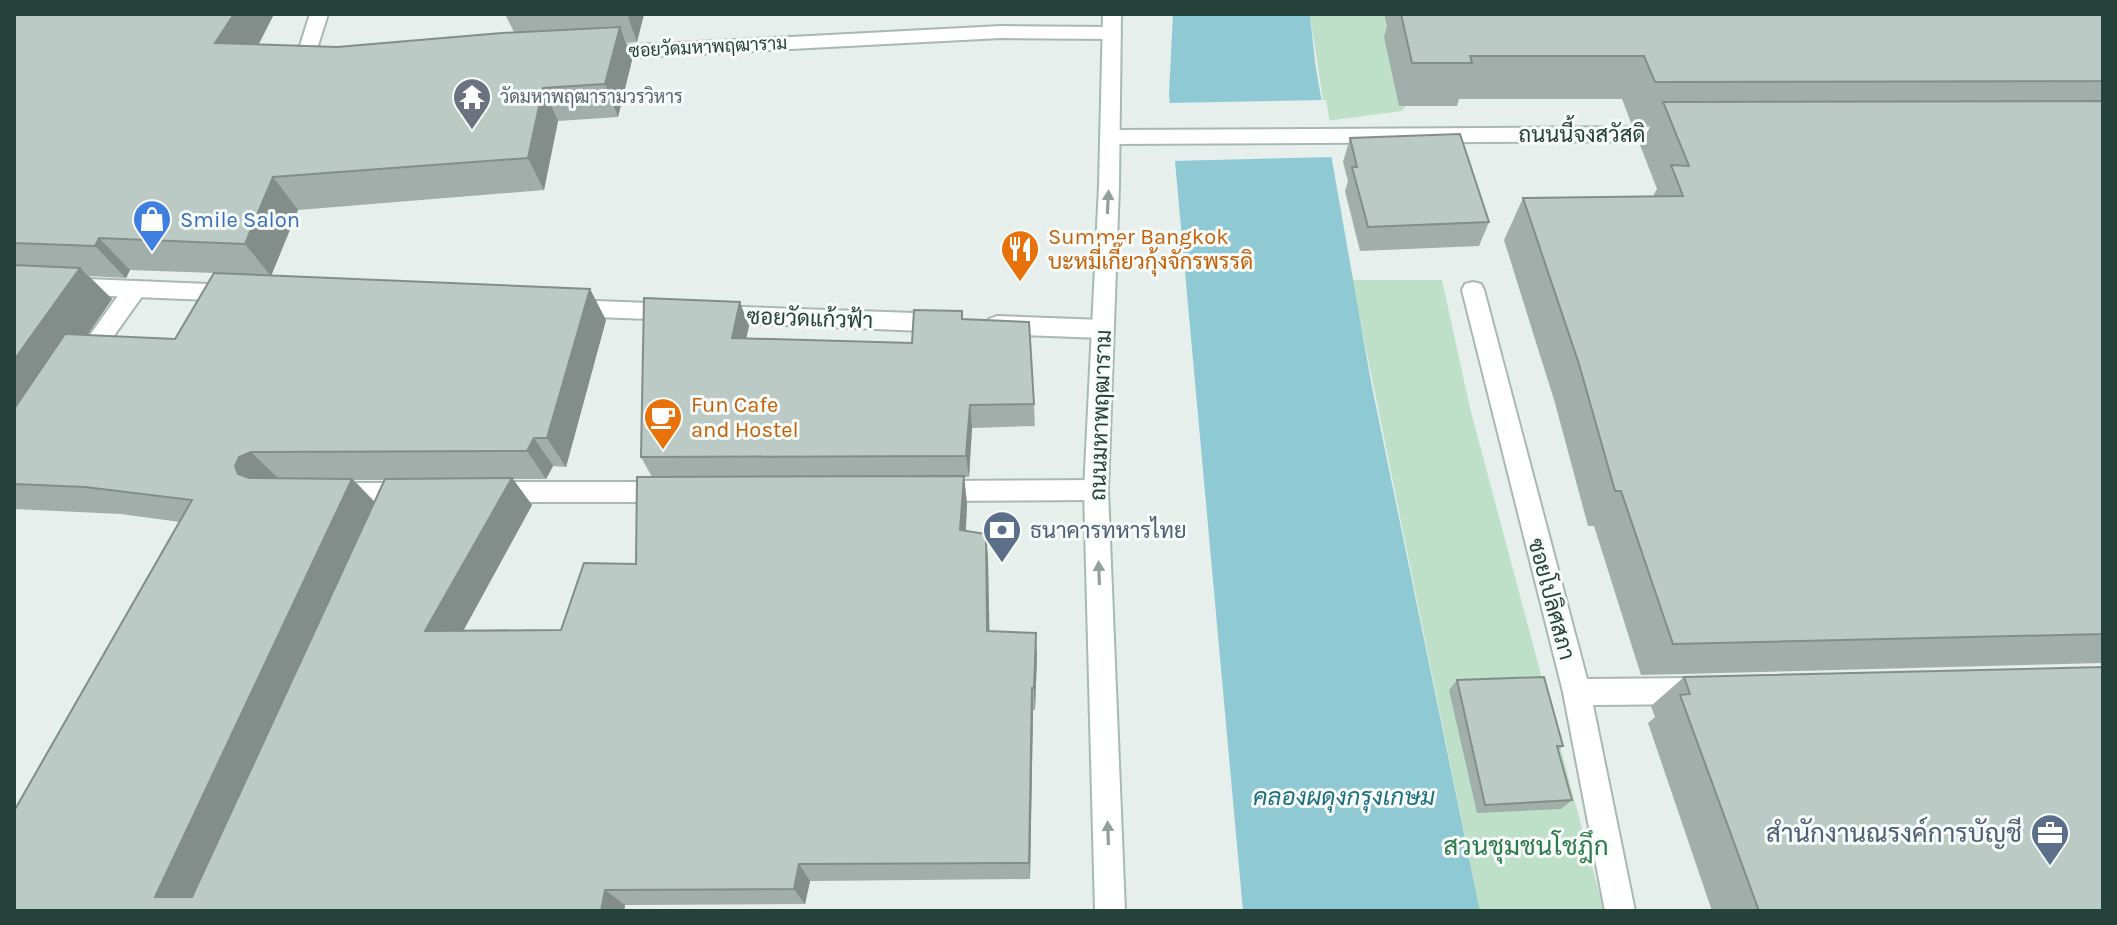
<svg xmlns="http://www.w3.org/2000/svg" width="2117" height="925" viewBox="0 0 2117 925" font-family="Karla,Sarabun,sans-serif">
	<rect width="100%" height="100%" fill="#e6efeb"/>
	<g fill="#bfe0c8">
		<polygon points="1310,14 1386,14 1409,102 1402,111 1326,121"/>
		<polygon points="1352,280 1442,280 1470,408 1604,911 1480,911"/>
	</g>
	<polygon fill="#8ec9d4" points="1173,14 1310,14 1315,63 1371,382 1480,911 1243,911 1169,95"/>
	<polygon fill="#e6efeb" points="1326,100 1336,157 1171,161 1166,103"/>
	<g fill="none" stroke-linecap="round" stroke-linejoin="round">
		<g stroke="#a8b8b2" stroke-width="4">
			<g id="lane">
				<polygon points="310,14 328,14 315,55 331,66 322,72 298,62 296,58"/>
				<polygon points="1001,26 1112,27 1121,33 1112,39 1001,38 599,59 590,53 599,47"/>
				<polygon points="135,281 143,283 146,289 143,295 91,368 83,371 75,368 72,362 75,356 127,283"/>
			</g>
		</g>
		<g stroke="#a8b8b2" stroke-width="4">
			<g id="street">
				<polygon points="1677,127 1687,134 1677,141 1110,144 1100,137 1110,130"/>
				<polygon points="14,276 233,285 241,287 244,293 241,299 233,301 14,292"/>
				<polygon points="1473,282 1481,284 1484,290 1587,679 1699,678 1709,682 1713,691 1709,700 1699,704 1593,705 1635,911 1605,911 1563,692 1462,290 1465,284"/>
				<polygon points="569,300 676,304 684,306 687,312 684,318 676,320 569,316 561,314 558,308 561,302"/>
				<polygon points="713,306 944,314 952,317 955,323 952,329 944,332 713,322 705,320 702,314 705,308"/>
				<polygon points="997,316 1102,320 1110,323 1113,329 1110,335 1102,338 997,334 989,331 986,325 989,319"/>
				<polygon points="1096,480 1105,483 1108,490 1105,497 1096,500 934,501 925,498 922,491 925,484 934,481"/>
				<polygon points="490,482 669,482 678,485 681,492 678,499 669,502 490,502 481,499 478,492 481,485"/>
				<polygon points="334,483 409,483 418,486 421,493 418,500 409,503 334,503 325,500 322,493 325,486"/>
			</g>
		</g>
		<g stroke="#a4bbb3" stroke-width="4">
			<polygon id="secondary" points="1103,14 1121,14 1119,186 1108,490 1125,911 1095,911 1084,490 1099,186"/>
		</g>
		<use href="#lane" fill="#fff" fill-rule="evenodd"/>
		<use href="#street" fill="#fff" fill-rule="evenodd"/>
		<use href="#secondary" fill="#fff" fill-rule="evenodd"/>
	</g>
	<g fill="#a1aea9" fill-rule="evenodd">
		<path d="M14,14H274L259,44L337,47L514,32L505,14H644L637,42L626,43L632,60L618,117L558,121L544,190L298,210L271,276L606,320L566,467L553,466L546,479H513L532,505L463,631L561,630L636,564L652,477L641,457L749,326L746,338L912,343L963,319L1034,404L1035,426L972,428L969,477H964L967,504L966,531L986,534L988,560L989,631L1037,656L1035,710H1033L1030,879L810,881L805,904L625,905L624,911H14L180,522L121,514L14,509ZM130,270L214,273L175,339L87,335L112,299L89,276L126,278ZM354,480H385L375,502Z"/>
		<polygon points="1384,14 2103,14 2103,663 1641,675 1594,526 1588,526 1555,403 1504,240 1523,198 1653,196 1657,189 1640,145 1651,125 1632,125 1622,99 1459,99 1457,106 1399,106 1384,37 1387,26"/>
		<polygon points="1350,138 1489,222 1479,246 1360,251 1345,191 1348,181 1343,162"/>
		<polygon points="1684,677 2103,911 1712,911 1648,723 1655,717 1651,706"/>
		<polygon points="1457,680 1563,746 1558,750 1572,800 1561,809 1477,813 1449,690"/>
	</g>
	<g fill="#838d89">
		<polygon points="234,14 274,14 258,45 215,43"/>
		<polygon points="627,14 644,14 637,42"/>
		<polygon points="620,27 632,60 618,117 605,84"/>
		<polygon points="543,88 558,121 544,190 528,158"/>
		<polygon points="273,177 298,210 271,276 245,244"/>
		<polygon points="99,238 130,270 126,278 95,246"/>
		<polygon points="80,268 112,299 14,443 14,360"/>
		<polygon points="590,289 606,320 566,467 547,438"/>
		<polygon points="740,302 749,326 741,362 732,338"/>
		<polygon points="970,405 972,428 969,477 966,456"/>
		<polygon points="534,438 553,466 546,479 527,451"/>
		<polygon points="251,452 280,480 268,485 238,474 235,466 239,457"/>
		<polygon points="964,476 967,504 964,557 960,530"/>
		<polygon points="512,478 532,505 450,655 425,631"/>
		<polygon points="352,479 378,506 195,911 155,897"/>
		<polygon points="986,534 988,560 990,655 987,631"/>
		<polygon points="1036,633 1037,656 1035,710 1034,688"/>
		<polygon points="1032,688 1033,710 1030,879 1029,863"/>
		<polygon points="799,864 810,881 805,904 794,889"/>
		<polygon points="605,890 625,905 624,911 601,911"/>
	</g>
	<g fill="#bbcac4" stroke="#838d89" stroke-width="2">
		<polygon points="14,14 234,14 215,43 337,47 502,33 620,27 605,84 543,88 528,158 273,177 245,244 99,238 95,246 14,243"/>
		<polygon points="1401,14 2103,14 2103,81 1655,82 1644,56 1470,56 1472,63 1412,63"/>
		<polygon points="2103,101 2103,634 1673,644 1621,491 1615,491 1579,364 1523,198 1683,196 1671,165 1689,166 1663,102"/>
		<polygon points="1460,134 1489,222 1368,227 1352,167 1357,167 1350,138"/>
		<polygon points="14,265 80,268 14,360"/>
		<polygon points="214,273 590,289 547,438 534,438 527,451 251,452 239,457 235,466 238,474 249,478 352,479 155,897 192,897 385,479 512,478 425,631 561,630 584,563 636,564 637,477 964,476 960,530 986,534 987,631 1036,633 1034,688 1032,688 1029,863 799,864 794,889 605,890 601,911 14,911 14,811 192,500 85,487 14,484 14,409 65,334 175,339"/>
		<polygon points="644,298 740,302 732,338 912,343 914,310 962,311 962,319 1029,322 1034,404 970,405 966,456 641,457"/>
		<polygon points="2103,667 2103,911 1759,911 1680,695 1690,694 1684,677"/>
		<polygon points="1544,677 1563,746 1557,746 1572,800 1485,805 1457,680"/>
	</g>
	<defs><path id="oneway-solid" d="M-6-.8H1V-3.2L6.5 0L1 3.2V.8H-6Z" transform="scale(2)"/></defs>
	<g fill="#92a09c">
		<use href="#oneway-solid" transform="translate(1108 202) rotate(-87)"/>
		<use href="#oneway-solid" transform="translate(1099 573) rotate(-92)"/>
		<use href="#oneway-solid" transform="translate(1108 833) rotate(-92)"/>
	</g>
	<defs>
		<g id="temple-pin" transform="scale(2)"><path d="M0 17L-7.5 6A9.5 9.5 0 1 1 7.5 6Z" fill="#6b7280" stroke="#f7fbf9"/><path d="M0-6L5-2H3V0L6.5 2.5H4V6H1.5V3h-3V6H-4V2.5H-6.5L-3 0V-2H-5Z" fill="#fff"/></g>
		<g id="shop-pin" transform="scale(2)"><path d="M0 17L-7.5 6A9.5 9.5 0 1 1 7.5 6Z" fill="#3f7fe0" stroke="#f7fbf9"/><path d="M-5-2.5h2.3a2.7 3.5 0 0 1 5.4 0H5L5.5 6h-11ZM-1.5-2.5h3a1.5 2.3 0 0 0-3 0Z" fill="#fff"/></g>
		<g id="restaurant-pin" transform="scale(2)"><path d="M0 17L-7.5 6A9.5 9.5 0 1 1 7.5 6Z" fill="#e8710a" stroke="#f7fbf9"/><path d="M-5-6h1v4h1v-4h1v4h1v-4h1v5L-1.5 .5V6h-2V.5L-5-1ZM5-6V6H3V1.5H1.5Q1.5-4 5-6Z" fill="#fff"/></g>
		<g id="cafe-pin" transform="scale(2)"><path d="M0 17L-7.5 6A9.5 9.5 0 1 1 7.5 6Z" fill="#e8710a" stroke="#f7fbf9"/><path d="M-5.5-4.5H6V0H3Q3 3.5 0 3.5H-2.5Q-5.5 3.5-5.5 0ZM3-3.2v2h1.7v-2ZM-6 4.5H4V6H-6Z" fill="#fff"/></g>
		<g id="bank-pin" transform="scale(2)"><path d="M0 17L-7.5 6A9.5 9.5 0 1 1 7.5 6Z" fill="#5c6f8a" stroke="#f7fbf9"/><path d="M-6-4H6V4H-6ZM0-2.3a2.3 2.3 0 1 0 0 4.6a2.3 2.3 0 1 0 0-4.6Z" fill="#fff"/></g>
		<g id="office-pin" transform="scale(2)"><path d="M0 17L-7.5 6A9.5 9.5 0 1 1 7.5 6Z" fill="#5c6f8a" stroke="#f7fbf9"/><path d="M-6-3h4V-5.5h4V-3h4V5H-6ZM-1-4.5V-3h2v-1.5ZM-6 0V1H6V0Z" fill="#fff"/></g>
	</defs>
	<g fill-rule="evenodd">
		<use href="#temple-pin" x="472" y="97"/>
		<use href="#shop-pin" x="152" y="219"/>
		<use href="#restaurant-pin" x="1020" y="249"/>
		<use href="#cafe-pin" x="663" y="417"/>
		<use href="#bank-pin" x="1002" y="530"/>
		<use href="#office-pin" x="2050" y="833"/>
	</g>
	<g text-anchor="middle" stroke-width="6" stroke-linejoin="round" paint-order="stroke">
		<g font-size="18" fill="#24423a" stroke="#f7fbf9">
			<text transform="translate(708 47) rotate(-3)" y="6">ซอยวัดมหาพฤฒาราม</text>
		</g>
		<g font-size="18" fill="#5b616d" stroke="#f7fbf9" text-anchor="start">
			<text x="500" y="103">วัดมหาพฤฒารามวรวิหาร</text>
		</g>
		<g font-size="22" fill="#24423a" stroke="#f7fbf9">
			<text x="1582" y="142">ถนนนี้จงสวัสดิ</text>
			<text transform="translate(810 318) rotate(2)" y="8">ซอยวัดแก้วฟ้า</text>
			<text transform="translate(1100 415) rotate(-88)" y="8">ถนนมหาพฤฒาราม</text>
			<text transform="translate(1552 599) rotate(75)" y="8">ซอยโปลิศสภา</text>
		</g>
		<g font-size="22" fill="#366cbe" stroke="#f7fbf9" text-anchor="start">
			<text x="180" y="227">Smile Salon</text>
		</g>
		<g font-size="22" fill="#c56008" stroke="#f7fbf9" text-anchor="start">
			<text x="1048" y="244">Summer Bangkok<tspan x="1048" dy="25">บะหมี่เกี๊ยวกุ้งจักรพรรดิ</tspan></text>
			<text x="691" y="412">Fun Cafe<tspan x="691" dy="25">and Hostel</tspan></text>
		</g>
		<g font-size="22" fill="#4e5e75" stroke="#f7fbf9" text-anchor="start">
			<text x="1030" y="538">ธนาคารทหารไทย</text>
		</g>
		<g font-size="24" font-style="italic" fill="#1c6f80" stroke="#f7fbf9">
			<text x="1344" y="805">คลองผดุงกรุงเกษม</text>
		</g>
		<g font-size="26" fill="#4e5e75" stroke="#f7fbf9" text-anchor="end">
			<text x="2022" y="842">สำนักงานณรงค์การบัญชี</text>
		</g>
		<g font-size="26" fill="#2d7a4b" stroke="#f7fbf9">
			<text x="1526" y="855">สวนชุมชนโชฎึก</text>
		</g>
	</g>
	<rect width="2117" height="925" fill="none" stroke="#24423a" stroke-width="32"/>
</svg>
